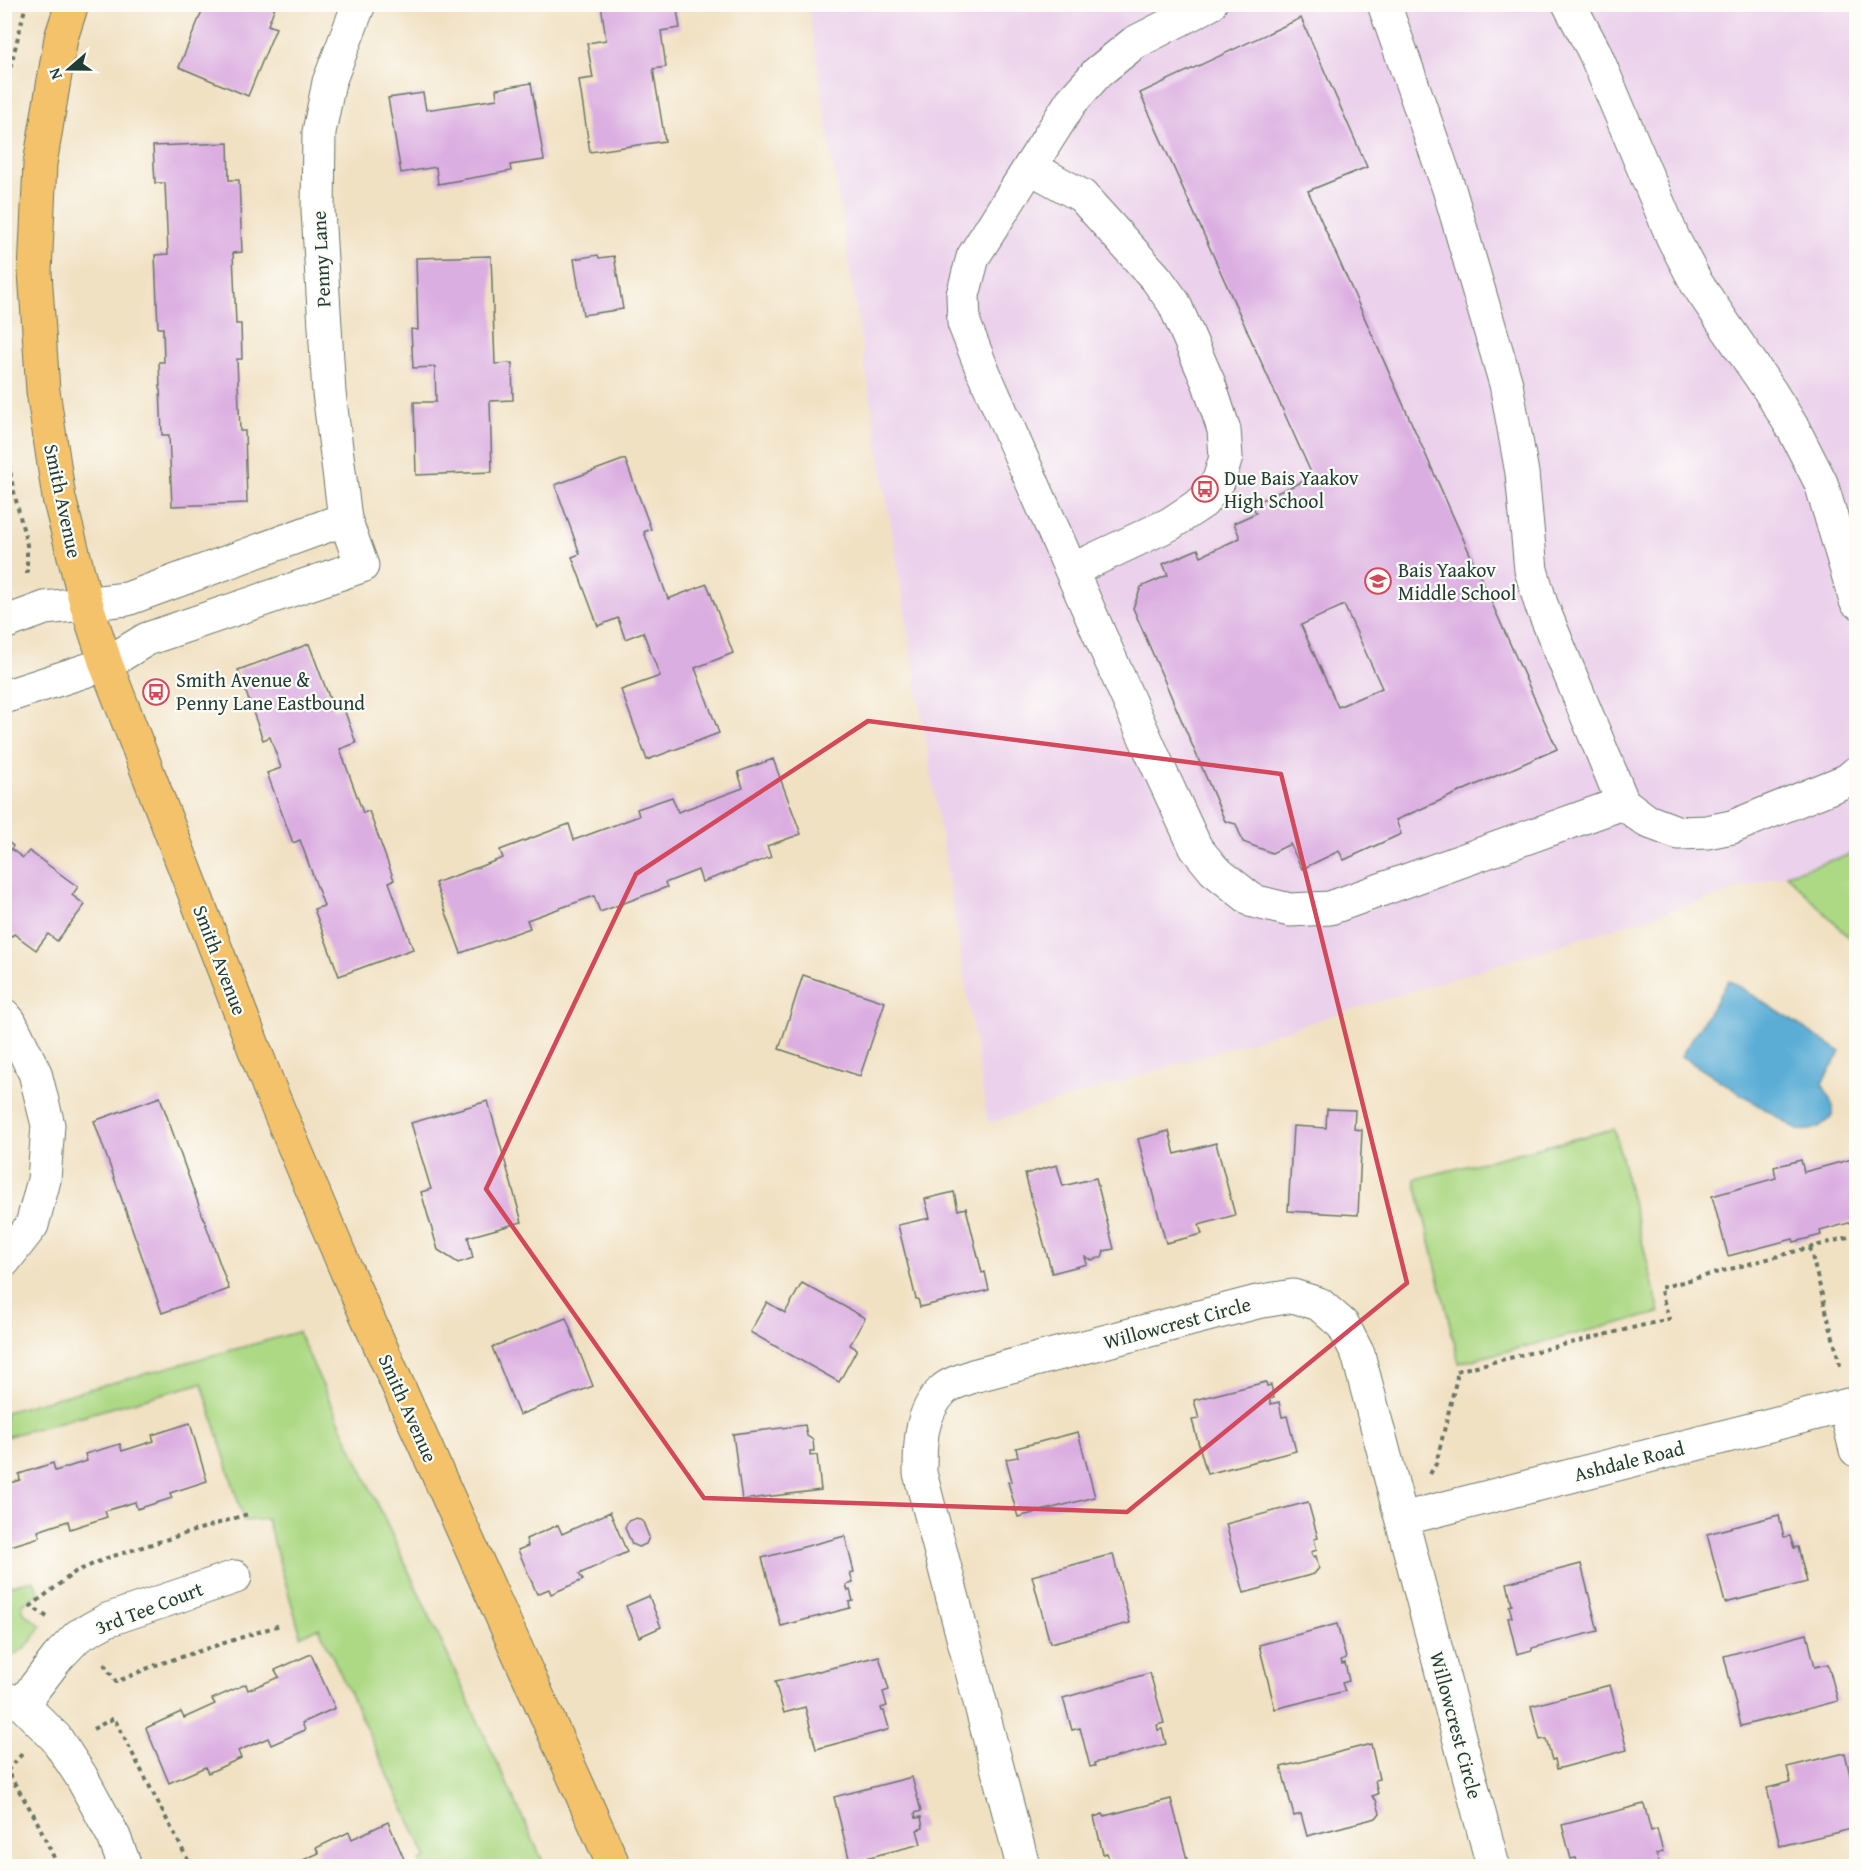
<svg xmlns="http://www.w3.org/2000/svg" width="1861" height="1871" viewBox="0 0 1861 1871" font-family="'Gentium Book Plus',serif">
	<rect width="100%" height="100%" fill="#fdfcf7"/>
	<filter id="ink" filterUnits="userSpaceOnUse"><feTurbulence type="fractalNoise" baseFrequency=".0167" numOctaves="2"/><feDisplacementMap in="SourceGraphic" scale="12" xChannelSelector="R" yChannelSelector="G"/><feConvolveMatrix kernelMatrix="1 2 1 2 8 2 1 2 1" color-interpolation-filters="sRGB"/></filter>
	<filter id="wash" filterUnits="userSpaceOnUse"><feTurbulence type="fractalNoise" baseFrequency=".008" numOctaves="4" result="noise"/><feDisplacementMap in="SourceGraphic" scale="24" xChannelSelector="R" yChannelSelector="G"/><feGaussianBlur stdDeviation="1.35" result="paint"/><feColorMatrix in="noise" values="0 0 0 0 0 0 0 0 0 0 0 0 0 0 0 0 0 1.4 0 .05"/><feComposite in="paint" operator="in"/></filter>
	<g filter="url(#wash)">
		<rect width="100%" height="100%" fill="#f1e1c3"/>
		<polygon fill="#ebd1eb" points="808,5 1856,5 1856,853 988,1123 856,309"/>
		<g fill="#add985" stroke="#668b5c" stroke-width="1.5">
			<polygon points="1856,853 1856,944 1786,874"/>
			<polygon points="1614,1129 1660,1313 1459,1363 1415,1179"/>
			<polygon points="298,1332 545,1866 422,1866 420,1861 427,1858 319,1628 301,1636 267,1519 244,1521 202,1383 5,1437 5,1412"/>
			<path d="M34,1580L39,1593L22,1604L24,1613L41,1626C32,1643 22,1652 5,1659V1587Z"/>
		</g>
		<path fill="#5badd6" stroke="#3d7585" stroke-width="1.5" d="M1729,980L1841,1052L1822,1083L1833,1106L1832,1116C1821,1127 1814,1132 1798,1130L1681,1056Z"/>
		<g id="blocks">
			<g fill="#dbaee1" fill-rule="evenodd">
				<polygon points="205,4 276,4 268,25 276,28 248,96 179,67"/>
				<polygon points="601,4 676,4 680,28 661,31 666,67 653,69 665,141 590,152 579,80 593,78 587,43 606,40"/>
				<path d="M1301,18L1367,167L1308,191L1557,749L1396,820L1401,834L1344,860L1339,851L1302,869L1290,844L1272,853L1243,842L1236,824L1225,821L1133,608L1141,587L1168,575L1163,564L1198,549L1201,556L1240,538L1234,523L1256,513L1252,504L1313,477L1140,93ZM1344,605L1382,688L1338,707L1301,625Z"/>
				<polygon points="531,83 544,160 510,165 511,171 438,184 436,167 401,173 388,98 423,93 426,110 497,99 496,89"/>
				<polygon points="228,143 229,180 239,180 242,252 233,253 236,324 241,324 242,359 237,359 240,431 245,431 247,503 172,506 169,435 162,435 159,362 164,362 163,328 158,328 155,255 168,254 165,183 155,183 153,146"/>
				<polygon points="598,255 599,258 614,256 623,309 583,315 574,259"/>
				<polygon points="491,256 495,364 512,363 513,400 490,401 492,472 416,475 414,402 436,402 435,367 413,368 411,329 418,330 416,258"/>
				<polygon points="625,459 651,529 644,532 668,599 707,584 733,653 695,668 719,733 647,760 621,690 660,676 643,632 625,639 618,618 598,626 572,557 580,554 555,485"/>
				<polygon points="309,644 334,710 343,706 356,743 340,749 363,813 369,811 394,880 389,882 413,949 339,976 314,909 324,906 300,840 293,843 267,773 281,768 270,737 263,740 238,670"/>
				<polygon points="773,759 801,834 767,846 771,857 702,882 698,870 665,883 667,887 600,912 594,896 527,920 530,928 461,953 435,883 503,858 500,850 569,824 574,840 639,816 637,809 672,797 678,812 743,788 738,772"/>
				<polygon points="4,839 13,846 11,849 23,858 29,851 78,887 72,895 85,905 57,941 48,934 36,950 14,934 12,936 4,931"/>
				<polygon points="803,975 885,1002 860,1076 779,1049"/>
				<polygon points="160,1097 229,1289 162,1313 94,1121"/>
				<polygon points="488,1101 522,1222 468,1237 473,1258 458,1263 438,1250 421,1192 431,1189 411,1123"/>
				<polygon points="1327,1109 1355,1110 1354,1129 1362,1130 1358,1215 1288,1211 1293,1126 1326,1128"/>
				<polygon points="1169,1131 1175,1154 1216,1143 1235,1215 1199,1225 1202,1234 1166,1243 1138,1139"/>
				<polygon points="1856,1158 1856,1221 1820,1231 1821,1235 1794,1242 1793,1239 1728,1256 1712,1196 1776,1178 1774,1167 1801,1160 1804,1172"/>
				<polygon points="1057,1165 1063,1186 1096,1178 1114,1249 1104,1251 1102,1257 1092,1260 1085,1257 1087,1264 1052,1273 1025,1174"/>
				<polygon points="954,1192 958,1210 966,1208 982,1273 985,1272 989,1290 920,1307 918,1299 916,1299 898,1225 930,1218 925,1199"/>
				<polygon points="802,1283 865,1318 850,1345 857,1349 839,1382 750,1332 767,1302 785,1313"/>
				<polygon points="566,1318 593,1386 519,1415 492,1347"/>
				<polygon points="1266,1382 1267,1386 1271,1385 1274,1398 1269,1399 1271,1404 1279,1402 1282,1417 1287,1416 1296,1451 1207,1474 1192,1420 1199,1419 1194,1400"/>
				<polygon points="190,1423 207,1481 170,1493 172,1498 137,1509 135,1502 105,1511 107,1517 70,1529 68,1521 38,1531 40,1537 4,1548 4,1485 20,1480 19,1474 53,1463 55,1471 87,1461 85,1454 120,1444 122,1451 154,1441 152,1435"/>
				<polygon points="805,1425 807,1436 813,1440 814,1451 810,1451 810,1456 817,1455 821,1490 742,1500 733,1434"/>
				<polygon points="1078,1432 1095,1497 1018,1517 1008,1482 1012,1481 1006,1459 1018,1457 1016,1448"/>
				<polygon points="1308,1502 1318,1538 1314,1539 1317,1550 1311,1552 1313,1557 1316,1556 1319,1568 1314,1574 1244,1593 1226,1524"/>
				<polygon points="610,1512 627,1552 579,1574 583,1580 551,1594 549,1589 537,1594 518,1550 528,1546 526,1539 558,1525 562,1534"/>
				<polygon points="1779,1515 1784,1537 1790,1536 1794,1548 1798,1547 1807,1582 1725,1603 1707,1534"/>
				<polygon points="637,1518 643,1522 649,1537 646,1544 639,1547 632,1544 625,1528 628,1521"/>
				<polygon points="845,1536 854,1572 850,1573 853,1583 846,1585 848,1591 850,1590 853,1601 849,1602 850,1608 781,1626 762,1558"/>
				<polygon points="1113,1554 1130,1623 1050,1643 1032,1576"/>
				<polygon points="1581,1564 1598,1631 1532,1648 1532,1650 1517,1654 1508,1618 1512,1617 1509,1606 1512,1605 1507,1583"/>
				<polygon points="649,1596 661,1627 639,1637 626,1606"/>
				<polygon points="1337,1624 1346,1658 1341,1660 1342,1664 1345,1663 1349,1681 1342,1683 1345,1691 1275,1709 1259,1645"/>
				<polygon points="1807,1634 1815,1667 1828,1664 1838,1701 1741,1726 1724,1656"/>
				<polygon points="311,1654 335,1708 302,1723 305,1730 271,1745 268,1738 238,1751 241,1758 208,1773 205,1767 169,1783 146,1728 181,1712 184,1718 215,1704 212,1699 246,1684 248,1690 279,1677 275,1670"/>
				<polygon points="879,1656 889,1690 883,1692 887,1706 881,1708 882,1711 884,1711 889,1728 887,1730 816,1749 805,1707 784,1713 775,1682"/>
				<polygon points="1150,1673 1164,1723 1157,1725 1158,1730 1162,1729 1166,1744 1094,1763 1095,1766 1090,1767 1080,1728 1072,1730 1063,1698"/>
				<polygon points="1610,1685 1627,1750 1557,1769 1555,1759 1552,1760 1546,1739 1540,1740 1531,1706"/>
				<polygon points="1371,1744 1379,1779 1375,1780 1378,1794 1372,1796 1376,1800 1380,1813 1376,1818 1307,1836 1301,1814 1294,1816 1281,1767"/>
				<polygon points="1845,1753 1856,1801 1856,1828 1780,1846 1767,1788 1791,1782 1787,1767"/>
				<polygon points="912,1777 921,1811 915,1813 916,1818 921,1817 923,1828 917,1830 921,1844 850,1862 834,1797"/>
				<polygon points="1171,1799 1188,1863 1173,1866 1111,1866 1107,1853 1103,1854 1094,1817 1103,1814 1104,1816"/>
				<polygon points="1644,1804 1651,1831 1657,1829 1663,1852 1656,1854 1660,1866 1578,1866 1576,1858 1571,1859 1562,1825"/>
				<polygon points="388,1822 407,1866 290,1866 319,1853 316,1848 349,1832 352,1839"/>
			</g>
		</g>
	</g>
	<g filter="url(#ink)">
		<use href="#blocks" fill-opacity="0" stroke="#687666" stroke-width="1.5"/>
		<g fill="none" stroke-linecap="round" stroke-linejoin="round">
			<g stroke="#687666" stroke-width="35">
				<g id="minor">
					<polyline points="1210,4 1134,43 1098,72 1071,102 973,257 963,295 964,323 980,364 1155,760 1196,848 1214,870 1253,901 1290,910 1330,908 1623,803"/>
					<polyline points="1384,4 1449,189 1506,384 1522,473 1531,570 1541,604 1623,803 1647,821 1679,833 1707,832 1732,827 1848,780 1856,773"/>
					<polyline points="1569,4 1594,51 1673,238 1697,284 1770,391 1794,430 1821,483 1856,601"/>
					<polyline points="1030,167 1082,196 1156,278 1174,303 1209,384 1224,430 1226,457 1219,480 1203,502 1170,524 1072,570"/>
					<polyline points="4,623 45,608 127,599 345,519"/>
					<polyline points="4,697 106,664 147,639 362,566 345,519 339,471 329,393 318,211 319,132 329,82 359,4"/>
					<polyline points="4,1015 10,1022 35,1073 48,1125 44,1180 32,1225 4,1261"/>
					<polyline points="1845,1406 1856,1450"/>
					<polyline points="1402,1519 1856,1403"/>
					<polyline points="4,1698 22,1704 56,1738 81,1776 114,1837 125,1866"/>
					<polyline points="22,1704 58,1657 78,1636 107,1620 235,1577"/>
					<path d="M1023,1866L920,1473C920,1443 920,1413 943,1390C950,1383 964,1380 973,1376L1257,1302L1293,1296L1319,1304L1343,1325L1358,1354L1493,1866"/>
				</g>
			</g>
			<g stroke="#687666" stroke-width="35">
				<polyline id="major" points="72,4 61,38 40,164 35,272 43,391 59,498 86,603 106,664 271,1092 347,1272 614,1866"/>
			</g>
			<g stroke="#687666" stroke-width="4" stroke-dasharray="4.5 4.5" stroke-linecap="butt">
				<polyline points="4,112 10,69 26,4"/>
				<polyline points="4,437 13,488 27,545 27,577"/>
				<polyline points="1810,1248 1841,1369"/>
				<polyline points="1430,1474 1436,1464 1457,1377 1456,1371 1669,1319 1660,1288 1856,1235"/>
				<polyline points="47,1617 31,1606 75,1572 107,1558 248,1514"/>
				<polyline points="104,1664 116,1682 153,1666 280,1625"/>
				<polyline points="93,1729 114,1718 191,1866"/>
				<polyline points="22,1754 7,1771 35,1817 58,1866"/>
			</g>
			<use href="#minor" stroke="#fff" stroke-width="33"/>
			<use href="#major" stroke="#f3c26a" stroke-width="33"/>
		</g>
	</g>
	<path fill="none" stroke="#d1495b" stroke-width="4.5" stroke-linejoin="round" d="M868,721L1281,774L1407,1283L1127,1512L704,1498L486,1189L636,874Z"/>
	<defs>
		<g id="bus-ring" transform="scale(1.35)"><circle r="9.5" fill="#fdfcf7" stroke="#d1495b" stroke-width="1.5"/><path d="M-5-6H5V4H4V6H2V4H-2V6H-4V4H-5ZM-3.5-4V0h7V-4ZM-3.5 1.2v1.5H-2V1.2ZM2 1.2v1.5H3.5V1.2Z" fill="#d1495b"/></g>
		<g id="school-ring" transform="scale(1.35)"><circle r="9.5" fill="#fdfcf7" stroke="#d1495b" stroke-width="1.5"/><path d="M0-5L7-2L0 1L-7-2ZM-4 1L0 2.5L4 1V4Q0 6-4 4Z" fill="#d1495b"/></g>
	</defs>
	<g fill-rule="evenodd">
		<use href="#bus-ring" x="1205" y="489"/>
		<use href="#school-ring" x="1378" y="581"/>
		<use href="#bus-ring" x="156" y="692"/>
	</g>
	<g text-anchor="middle" stroke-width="4.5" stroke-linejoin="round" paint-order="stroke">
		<g font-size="20" fill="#1f3d34" stroke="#fdfcf7">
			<text transform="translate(321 259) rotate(-93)" y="7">Penny Lane</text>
			<text transform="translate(63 501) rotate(78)" y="7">Smith Avenue</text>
			<text transform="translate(220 960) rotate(69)" y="7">Smith Avenue</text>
			<text transform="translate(1177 1323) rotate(-15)" y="7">Willowcrest Circle</text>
			<text transform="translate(408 1408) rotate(66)" y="7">Smith Avenue</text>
			<text transform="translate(1629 1461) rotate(-14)" y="7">Ashdale Road</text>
			<text transform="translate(149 1608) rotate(-21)" y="7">3rd Tee Court</text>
			<text transform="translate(1456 1725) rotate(75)" y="7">Willowcrest Circle</text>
		</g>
		<g font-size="20" fill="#1f3d34" stroke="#fdfcf7" text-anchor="start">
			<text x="1224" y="485">Due Bais Yaakov<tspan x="1224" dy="23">High School</tspan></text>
			<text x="1398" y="577">Bais Yaakov<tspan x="1398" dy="23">Middle School</tspan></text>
			<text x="176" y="687">Smith Avenue &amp;<tspan x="176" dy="23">Penny Lane Eastbound</tspan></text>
		</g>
	</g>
	<rect width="1861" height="1871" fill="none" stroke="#fdfcf7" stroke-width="24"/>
	<g transform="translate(69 69) rotate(250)" stroke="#fdfcf7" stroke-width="4.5" paint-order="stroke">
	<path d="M0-4.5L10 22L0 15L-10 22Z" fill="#1f3d34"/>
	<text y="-9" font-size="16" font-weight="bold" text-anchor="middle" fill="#1f3d34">N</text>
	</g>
</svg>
